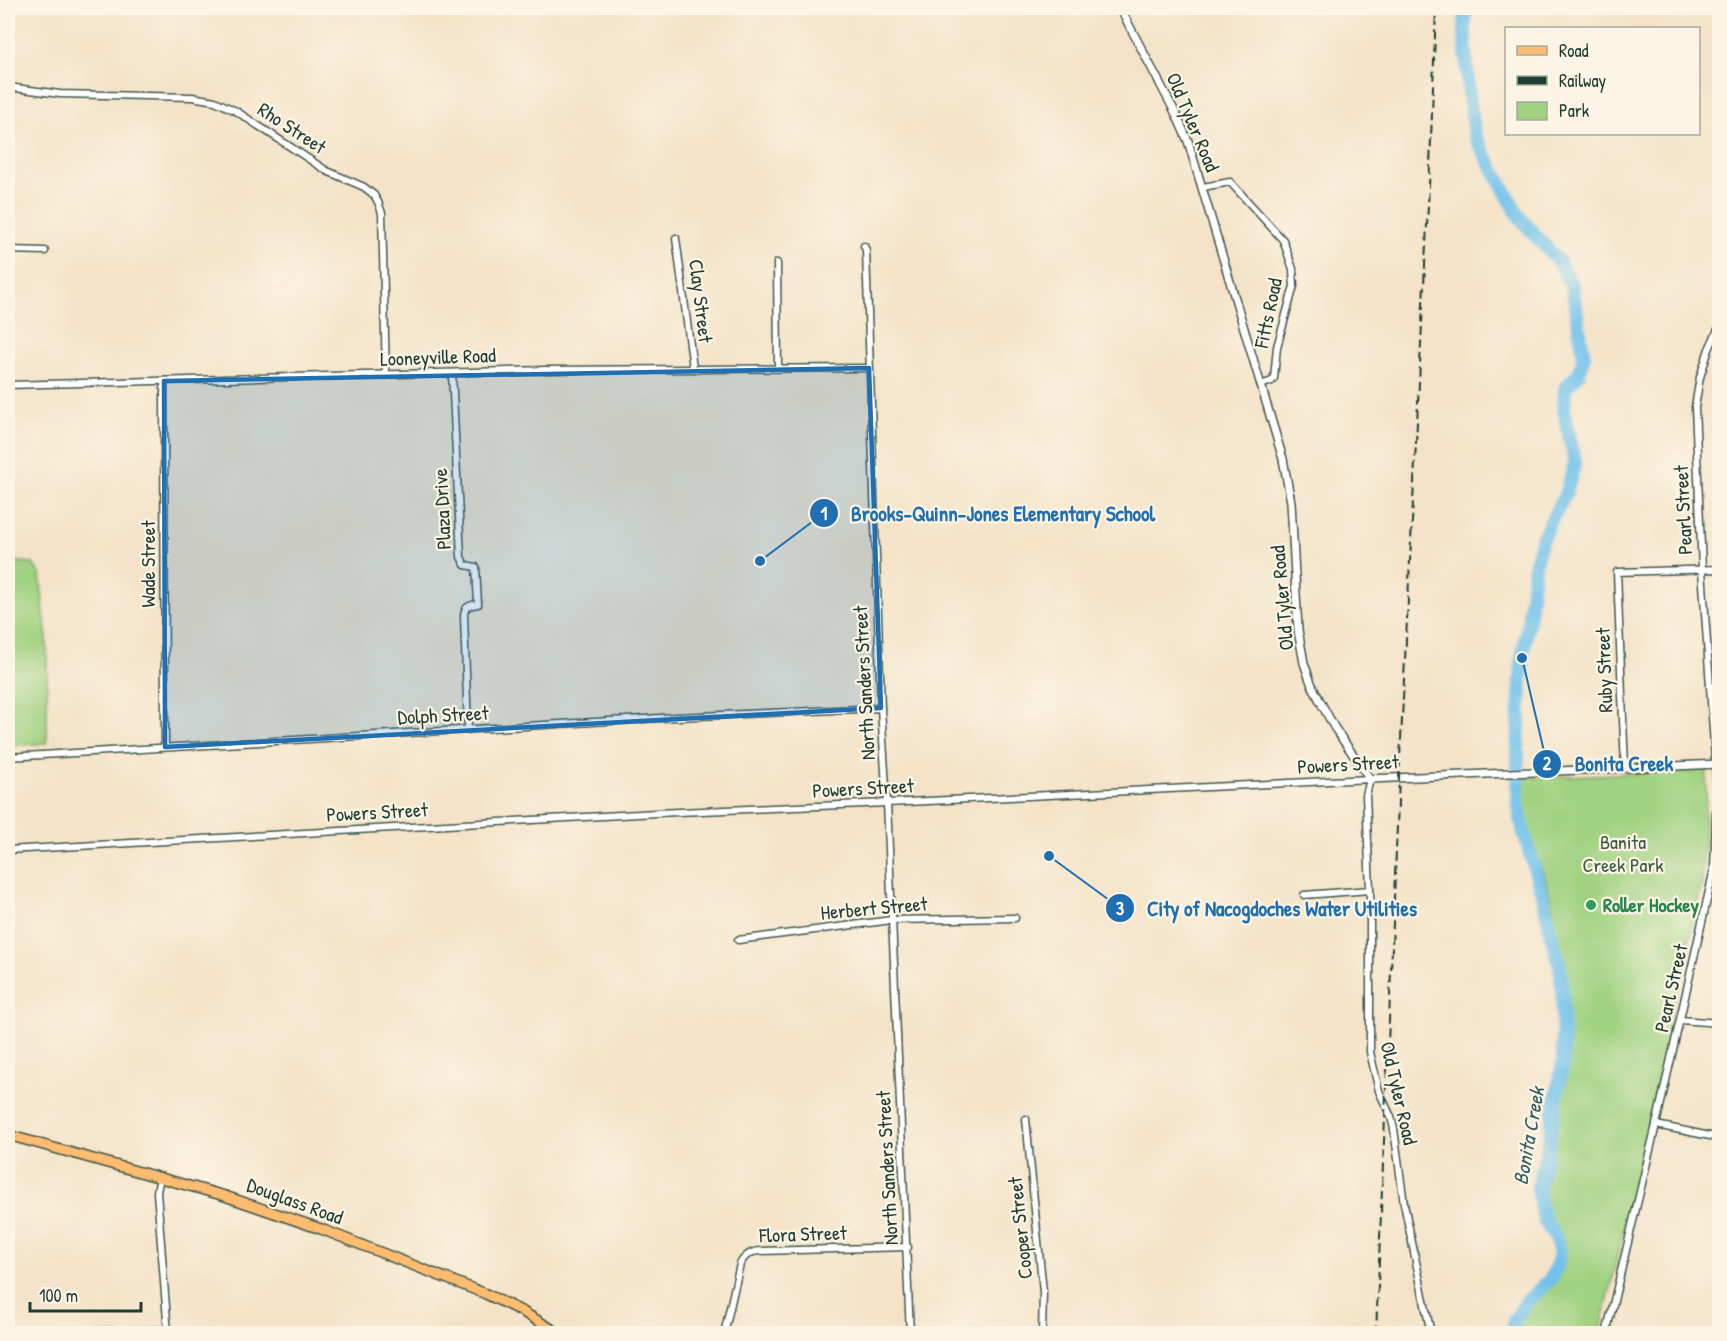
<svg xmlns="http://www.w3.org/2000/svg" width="1727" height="1341" viewBox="0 0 1727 1341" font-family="'Patrick Hand',sans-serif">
	<rect width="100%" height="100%" fill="#fcf5e5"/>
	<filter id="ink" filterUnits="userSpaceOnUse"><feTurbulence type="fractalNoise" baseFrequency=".0167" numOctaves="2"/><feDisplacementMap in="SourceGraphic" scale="12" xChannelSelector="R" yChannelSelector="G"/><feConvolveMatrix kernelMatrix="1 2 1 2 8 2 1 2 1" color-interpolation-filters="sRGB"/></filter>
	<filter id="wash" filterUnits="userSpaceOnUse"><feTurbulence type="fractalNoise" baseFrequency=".008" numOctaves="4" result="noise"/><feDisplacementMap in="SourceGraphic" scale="24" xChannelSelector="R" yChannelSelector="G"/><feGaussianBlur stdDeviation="1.35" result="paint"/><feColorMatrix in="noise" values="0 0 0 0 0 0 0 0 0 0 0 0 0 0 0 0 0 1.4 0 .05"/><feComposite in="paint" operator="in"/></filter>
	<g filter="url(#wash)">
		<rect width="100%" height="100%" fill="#f4e3c8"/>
		<g fill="#a0d281" stroke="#60885a" stroke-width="1.5">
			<polygon points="8,561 32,563 40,574 47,641 47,743 8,746"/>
			<path d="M1707,770L1702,884L1600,1333H1513C1515,1322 1518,1314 1526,1304C1538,1288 1562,1277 1562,1253C1562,1239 1552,1230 1547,1219C1542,1209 1543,1198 1542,1187L1567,1062L1565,1002L1562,964L1554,934L1552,907L1547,884L1527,830L1523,807V778Z"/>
		</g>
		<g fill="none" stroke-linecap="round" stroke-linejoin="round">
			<polyline stroke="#70c1eb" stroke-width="14" points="1467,8 1465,16 1465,38 1469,95 1475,136 1520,218 1559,262 1572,286 1584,356 1579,373 1565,388 1564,411 1575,463 1565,495 1542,538 1535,562 1528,623 1522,658 1518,751 1518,802 1523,830 1544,901 1551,934 1560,966 1562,990 1563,1061 1546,1157 1538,1186 1540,1206 1545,1222 1556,1238 1560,1253 1557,1265 1550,1280 1526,1302 1514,1321 1511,1334"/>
		</g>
	</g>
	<g filter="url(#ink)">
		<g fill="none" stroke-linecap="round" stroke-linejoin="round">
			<g stroke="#3f564a" stroke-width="9">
				<g id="minor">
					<polyline points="8,87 60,94 192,97 215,101 236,111 327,171 364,187 374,195 378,202 382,213 386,375"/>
					<polyline points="1203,187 1230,182 1283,240 1293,269 1294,286 1277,347 1274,378 1272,381 1261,385"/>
					<polyline points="676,238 693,368"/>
					<polyline points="864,246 866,250 881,708 887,803 910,1334"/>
					<polyline points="8,250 45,251"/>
					<polyline points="777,263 778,367"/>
					<path d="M452,373L461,557L465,565L476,567L478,604C469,605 464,607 464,616L468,730"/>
					<polyline points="164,381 165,747"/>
					<polyline points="8,385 545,370 869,368"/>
					<polyline points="8,757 677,717 881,708"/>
					<polyline points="1625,768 1617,572 1720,569"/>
					<polyline points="8,850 656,813 887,803 1370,779 1366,795 1370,890 1370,1052 1379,1091 1391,1117 1394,1129 1404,1204 1431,1334"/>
					<polyline points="1304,895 1370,890"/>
					<polyline points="738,940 892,920 1015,918"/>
					<polyline points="1680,1020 1720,1023"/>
					<polyline points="1026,1119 1043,1292 1042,1334"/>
					<polyline points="1656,1125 1720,1138"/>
					<polyline points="160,1177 157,1192 168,1333"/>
					<polyline points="8,1333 168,1330"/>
					<path d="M724,1334L740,1264C745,1255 751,1251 761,1251L908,1247"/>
					<polyline points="1606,1334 1656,1125 1714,869 1717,789 1702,569 1695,407 1700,377 1709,349 1720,325"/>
				</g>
			</g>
			<g stroke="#3f564a" stroke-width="10">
				<polyline id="tertiary" points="1120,8 1176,114 1188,141 1283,459 1291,502 1298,630 1304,663 1311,683 1320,701 1334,727 1370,779 1720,764"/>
			</g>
			<g stroke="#3f564a" stroke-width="12">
				<polyline id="primary" points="8,1135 225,1196 321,1229 486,1294 523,1312 560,1334"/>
			</g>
			<use href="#minor" stroke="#fff" stroke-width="6"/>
			<use href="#tertiary" stroke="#fff" stroke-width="7"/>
			<use href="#primary" stroke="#febc70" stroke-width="9"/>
			<polyline stroke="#1f3d34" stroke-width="2" stroke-dasharray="9 4.5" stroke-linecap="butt" points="1376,1334 1399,778 1430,166 1436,8"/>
		</g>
	</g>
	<path fill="#1f6fb2" fill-opacity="0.2" stroke="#1f6fb2" stroke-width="4.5" stroke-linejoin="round" d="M869,368L881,708L165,747L164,381Z"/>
	<circle fill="#2e9e5b" stroke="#fcf5e5" stroke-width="2" cx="1591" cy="905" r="6"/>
	<g text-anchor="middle" stroke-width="4.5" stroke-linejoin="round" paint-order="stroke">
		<g font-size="20" fill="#1f3d34" stroke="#fcf5e5">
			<text transform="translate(1193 122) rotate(67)" y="7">Old Tyler Road</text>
			<text transform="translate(292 128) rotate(33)" y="7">Rho Street</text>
			<text transform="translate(701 301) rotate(83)" y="7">Clay Street</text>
			<text transform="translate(1268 313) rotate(-78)" y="7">Fitts Road</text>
			<text transform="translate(438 357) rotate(-2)" y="7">Looneyville Road</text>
			<text transform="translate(442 509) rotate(-93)" y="7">Plaza Drive</text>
			<text transform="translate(1683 510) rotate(-93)" y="7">Pearl Street</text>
			<text transform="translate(148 564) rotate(-90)" y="7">Wade Street</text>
			<text transform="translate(1282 598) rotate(-95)" y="7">Old Tyler Road</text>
			<text transform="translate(1604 670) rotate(-92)" y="7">Ruby Street</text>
			<text transform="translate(864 683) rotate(-93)" y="7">North Sanders Street</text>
			<text transform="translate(443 715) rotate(-3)" y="7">Dolph Street</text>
			<text transform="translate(1348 764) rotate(-3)" y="7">Powers Street</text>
			<text transform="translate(863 788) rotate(-3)" y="7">Powers Street</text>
			<text transform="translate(377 812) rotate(-3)" y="7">Powers Street</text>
			<text transform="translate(874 908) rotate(-5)" y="7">Herbert Street</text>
			<text transform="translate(1671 988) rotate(-77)" y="7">Pearl Street</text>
			<text transform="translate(1399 1093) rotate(77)" y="7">Old Tyler Road</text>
			<text transform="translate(887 1168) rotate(-93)" y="7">North Sanders Street</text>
			<text transform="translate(295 1201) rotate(20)" y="7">Douglass Road</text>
			<text transform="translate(1020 1228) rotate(-96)" y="7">Cooper Street</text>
			<text transform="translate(803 1234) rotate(-2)" y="7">Flora Street</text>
		</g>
		<g font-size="20" fill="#395b43" stroke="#fcf5e5">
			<text x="1623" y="849">Banita<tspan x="1623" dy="23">Creek Park</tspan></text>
		</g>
		<g font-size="20" font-weight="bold" fill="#27864d" stroke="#fcf5e5" text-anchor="start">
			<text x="1603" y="912">Roller Hockey</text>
		</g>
		<g font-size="21" font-style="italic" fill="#335e62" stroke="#fcf5e5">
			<text transform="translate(1529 1136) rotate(-80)" y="7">Bonita Creek</text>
		</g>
	</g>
	<path fill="none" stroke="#1f6fb2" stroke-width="2" d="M760 561L824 513M1522 658L1547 764M1049 856L1120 908"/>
	<g fill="#1f6fb2" stroke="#fcf5e5" stroke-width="2">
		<circle cx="760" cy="561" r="6"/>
		<circle cx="1522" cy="658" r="6"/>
		<circle cx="1049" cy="856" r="6"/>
		<circle cx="824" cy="513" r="15"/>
		<circle cx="1547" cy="764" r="15"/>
		<circle cx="1120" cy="908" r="15"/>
	</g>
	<g font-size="18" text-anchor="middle" font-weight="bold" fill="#fff">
		<text x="824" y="520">1</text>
		<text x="1547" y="770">2</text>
		<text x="1120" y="915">3</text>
	</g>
	<g font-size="21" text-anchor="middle" font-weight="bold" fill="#1f6fb2" stroke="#fcf5e5" stroke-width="4.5" stroke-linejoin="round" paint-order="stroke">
		<text x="1003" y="521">Brooks-Quinn-Jones Elementary School</text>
		<text x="1624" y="771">Bonita Creek</text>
		<text x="1282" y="916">City of Nacogdoches Water Utilities</text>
	</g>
	<rect width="1727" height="1341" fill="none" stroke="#fcf5e5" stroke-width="30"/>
	<rect x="1505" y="27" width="195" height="108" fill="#fcf5e5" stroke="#a4ab9e" stroke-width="1.5"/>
	<rect x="1517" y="46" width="30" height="9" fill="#febc70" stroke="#a4ab9e" stroke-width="1.5"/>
	<text x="1559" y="57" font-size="18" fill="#1f3d34">Road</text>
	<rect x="1517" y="76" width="30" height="9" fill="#1f3d34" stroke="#a4ab9e" stroke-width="1.5"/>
	<text x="1559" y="87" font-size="18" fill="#1f3d34">Railway</text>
	<rect x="1517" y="102" width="30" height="18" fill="#a0d281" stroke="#a4ab9e" stroke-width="1.5"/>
	<text x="1559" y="117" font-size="18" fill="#1f3d34">Park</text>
	<path d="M30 1302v9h111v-9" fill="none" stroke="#1f3d34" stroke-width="3"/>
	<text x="39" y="1302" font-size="18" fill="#1f3d34" stroke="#fcf5e5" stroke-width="4.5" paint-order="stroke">100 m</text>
</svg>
